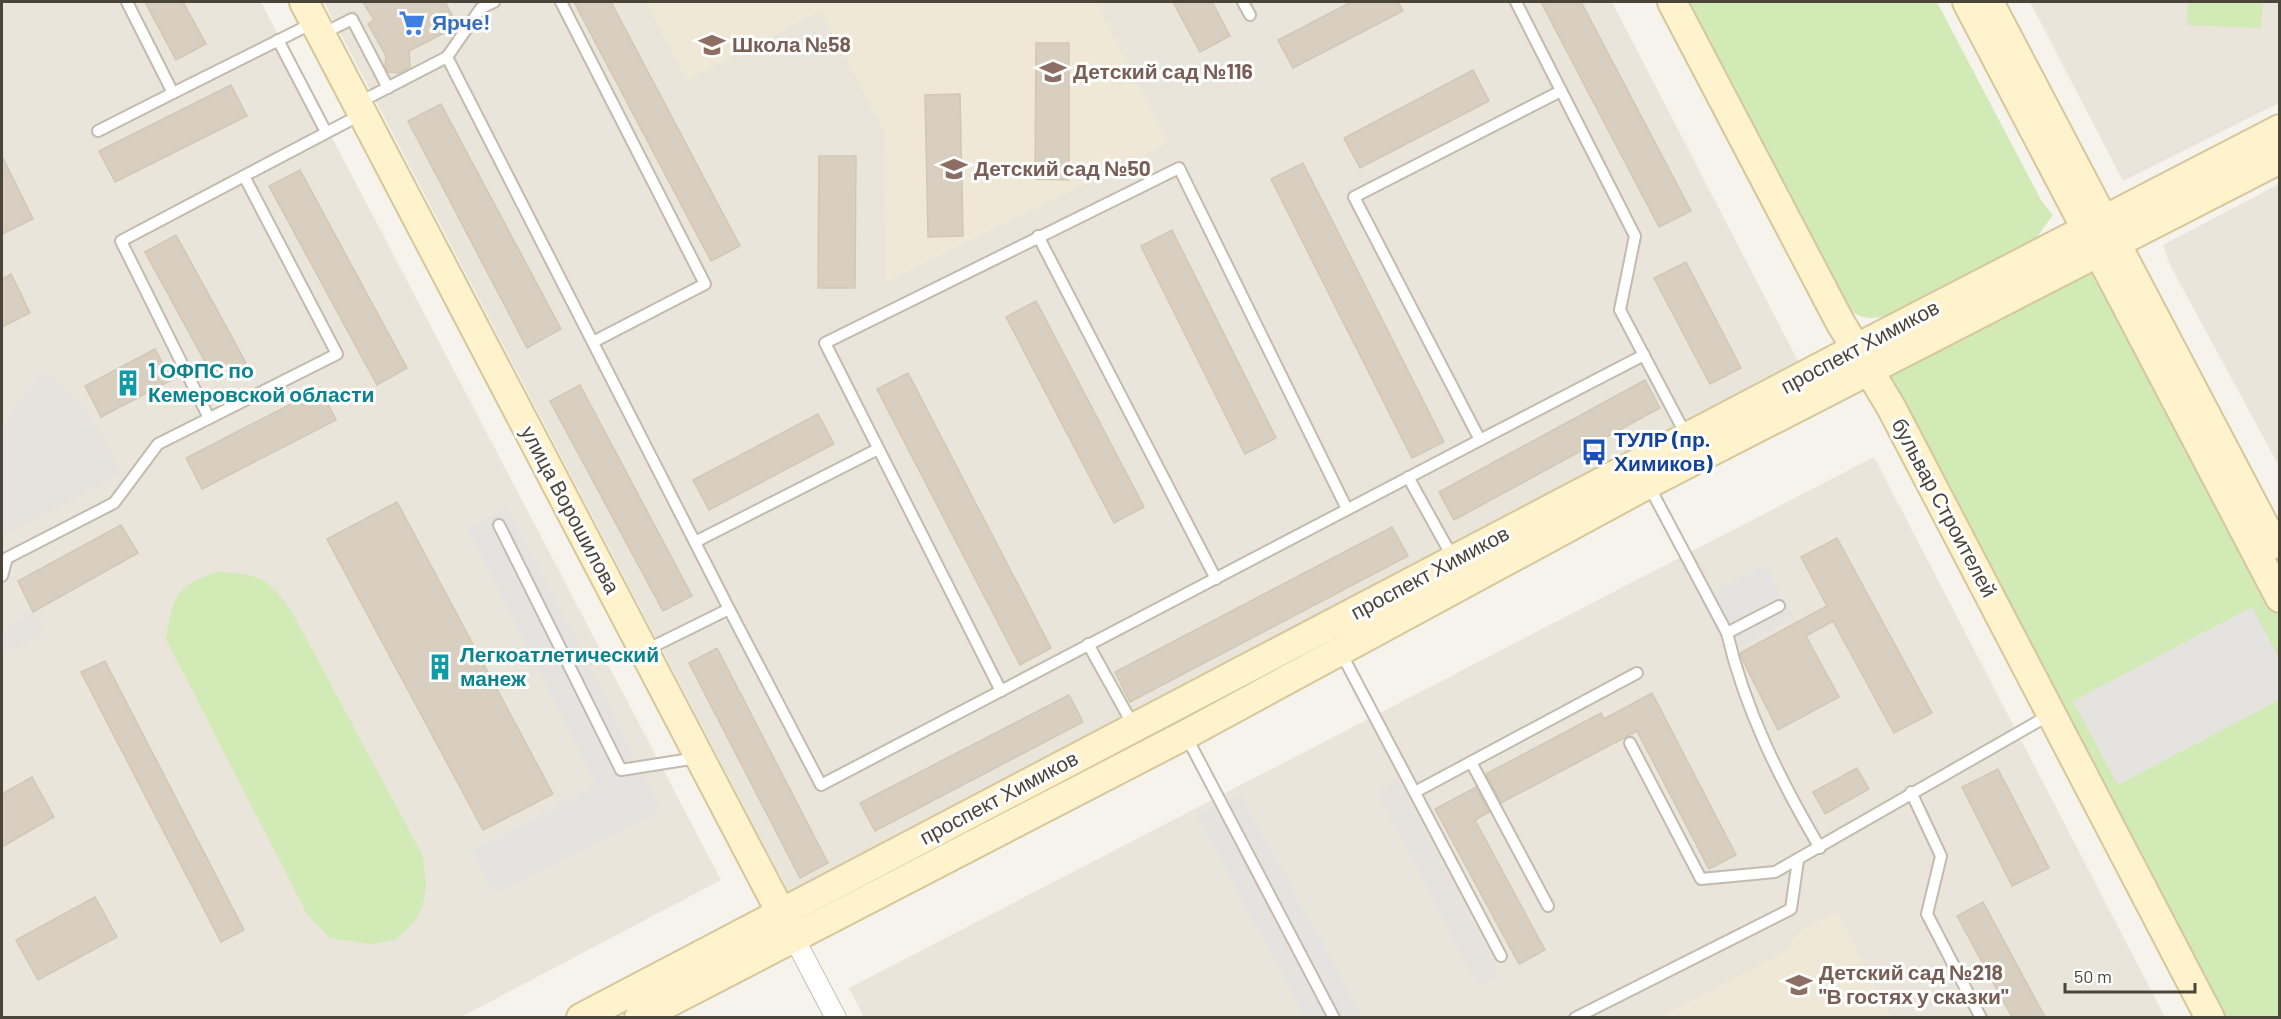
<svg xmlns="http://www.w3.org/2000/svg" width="2281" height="1019" viewBox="0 0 2281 1019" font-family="Barlow,sans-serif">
	<rect width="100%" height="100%" fill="#f6f3ec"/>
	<g fill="#eae5da">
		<polygon points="2,2 261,2 721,880 461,1017 2,1018"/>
		<polygon points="324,2 1612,2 1798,361 791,897"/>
		<polygon points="2030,2 2279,2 2279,103 2123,181"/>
		<polygon points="2279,184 2279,466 2170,265 2163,245"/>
		<polygon points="1874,457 2165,1017 864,1018 849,988"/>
	</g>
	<g fill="#e6e2dd">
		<polygon points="44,369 87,409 121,474 2,537 2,426"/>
		<polygon points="33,612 44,633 2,656 2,630"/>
		<polygon points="1398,781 1500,975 1479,987 1377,792"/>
	</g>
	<g fill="#efe8d6">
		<polygon points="646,2 1096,2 1168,143 886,282 884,131 821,11 687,80"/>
		<polygon points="1837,912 1891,1017 1660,1017 1785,952 1800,931"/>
	</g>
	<g fill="#d2eab5">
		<path d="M1684,2H1937L2041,200L2053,215L2034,241L1888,315C1872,320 1862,319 1848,309Z"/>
		<polygon points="2188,2 2263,2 2261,28 2187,25"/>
		<polygon points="2098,252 2279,598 2279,1017 2210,1017 1867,371"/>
		<path d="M217,572C262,574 268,578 293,614L423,856L426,886L423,905L413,924L395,940L371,944L330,938L307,914L166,639C173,597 175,586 217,572Z"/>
	</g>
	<g fill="#e5e3e0">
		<polygon points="508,508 662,810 494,895 471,850 597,786 467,529"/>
		<polygon points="1765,565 1794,618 1729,652 1700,599"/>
		<polygon points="2252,607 2279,658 2279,700 2118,785 2073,701"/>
		<polygon points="1240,793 1363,1017 1305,1017 1197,816"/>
	</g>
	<g fill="#d8cfc1" stroke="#d3c7b4" stroke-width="1.5">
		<polygon points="145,2 183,2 206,44 176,60"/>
		<polygon points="363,2 445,2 458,26 409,51 410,67 400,73 388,72 385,66 386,56 368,24 374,20"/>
		<polygon points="574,2 611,2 740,246 711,261"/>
		<polygon points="1173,2 1212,2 1230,36 1200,52"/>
		<polygon points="1351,2 1398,2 1403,11 1293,68 1278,40"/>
		<polygon points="1541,2 1581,2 1691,211 1659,227"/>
		<polygon points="1036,43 1069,43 1069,180 1035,179"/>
		<polygon points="1473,70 1489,101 1360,168 1344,138"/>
		<polygon points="231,85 247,116 115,182 99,151"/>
		<polygon points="960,94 963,236 928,237 925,95"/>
		<polygon points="441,104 561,329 527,348 408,121"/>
		<polygon points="2,156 33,219 2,234"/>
		<polygon points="819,156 856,156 855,288 818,288"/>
		<polygon points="1303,163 1444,442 1412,458 1271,179"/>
		<polygon points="300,170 407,368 377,385 269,186"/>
		<polygon points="1172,230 1276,438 1245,454 1141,246"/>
		<polygon points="176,235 246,363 215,380 145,252"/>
		<polygon points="1686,262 1741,368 1710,384 1654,278"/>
		<polygon points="11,274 30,313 2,327 2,279"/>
		<polygon points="1036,301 1144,507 1114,523 1006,317"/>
		<polygon points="155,349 172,380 101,417 85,386"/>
		<polygon points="908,373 1051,648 1020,665 877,389"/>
		<polygon points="1645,380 1660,408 1454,520 1439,492"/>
		<polygon points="580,385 692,596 663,611 550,401"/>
		<polygon points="320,389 336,420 202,489 186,458"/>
		<polygon points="818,414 834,444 709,510 693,480"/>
		<polygon points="397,502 553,794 483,830 327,539"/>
		<polygon points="121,525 138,553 33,612 18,581"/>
		<polygon points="1392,527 1408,556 1130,702 1115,672"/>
		<polygon points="1837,538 1932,713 1894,733 1833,621 1806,636 1839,697 1778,730 1742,659 1740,653 1827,606 1801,557"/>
		<polygon points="717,648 828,863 800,878 689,663"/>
		<polygon points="105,661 244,930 221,942 81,672"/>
		<polygon points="1652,693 1736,855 1709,869 1637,731 1501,803 1486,774 1601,713 1604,719"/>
		<polygon points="1069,695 1083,722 875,831 860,803"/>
		<polygon points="1857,768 1869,789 1825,814 1813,792"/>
		<polygon points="1998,769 2049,868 2012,886 1962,787"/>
		<polygon points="32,777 54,817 2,847 2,794"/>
		<polygon points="1476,787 1489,812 1475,820 1545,950 1519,964 1435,809"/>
		<polygon points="95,897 117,937 38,980 16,940"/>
		<polygon points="1983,902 2045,1017 2012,1017 1957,916"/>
	</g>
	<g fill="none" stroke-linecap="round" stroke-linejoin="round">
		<g stroke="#c2bbae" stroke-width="14">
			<g id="lane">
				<polyline points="561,2 705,284 593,342"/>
				<polyline points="1243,2 1250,15"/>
				<polyline points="1516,2 1635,236 1620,310 1686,435"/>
				<polyline points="322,34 352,19 388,88"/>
				<polyline points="278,40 326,132"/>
				<polyline points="447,57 481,8 494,2"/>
				<polyline points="1561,91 1354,197 1480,440 1644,355"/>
				<polyline points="173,93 315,22"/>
				<polyline points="358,103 447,57 729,609"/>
				<polyline points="98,131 173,93 127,2"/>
				<polyline points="1038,236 1216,579"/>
				<polyline points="209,418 121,241 244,176"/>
				<polyline points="1408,477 1453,558"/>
				<polyline points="1649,486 1727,633 1779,606"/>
				<polyline points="499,525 621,770 697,758"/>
				<polyline points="695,542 878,449"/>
				<polyline points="2,576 7,558 114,503 158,444 337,354 244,176 362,114"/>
				<path d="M1727,633C1745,710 1780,780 1820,848"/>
				<polyline points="1088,644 1133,725"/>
				<polyline points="644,651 729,609 821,785 1480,440"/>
				<polyline points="1340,651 1501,956"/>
				<polyline points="1001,691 825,343 1179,168 1347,509"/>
				<polyline points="1186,736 1334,1018"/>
				<polyline points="1630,743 1701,879 1775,872 2051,714"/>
				<polyline points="1471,762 1548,906"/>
				<polyline points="1415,792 1637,673"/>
				<polyline points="1911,792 1941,856 1927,914 1981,1018"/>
				<polyline points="1575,1018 1791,909 1798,860"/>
			</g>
		</g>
		<g stroke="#c2bbae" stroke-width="22">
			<polyline id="street" points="793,936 836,1018"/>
		</g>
		<g stroke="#d6c79b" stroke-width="32">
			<g id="secondary">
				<polyline points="304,2 790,930"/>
				<polyline points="1672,2 1840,322 1891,407 2210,1018"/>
				<polyline points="1967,2 2280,598"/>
				<polyline points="1989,2 2274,544"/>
				<polyline points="581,1018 1855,349 2280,129"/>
				<polyline points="639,1018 1185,735 1648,484 2280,159"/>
			</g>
		</g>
		<use href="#lane" stroke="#fff" stroke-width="10"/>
		<use href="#street" stroke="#fff" stroke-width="20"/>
		<use href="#secondary" stroke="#fff3cd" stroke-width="28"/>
	</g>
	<defs>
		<g id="supermarket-bare" transform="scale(2.07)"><path d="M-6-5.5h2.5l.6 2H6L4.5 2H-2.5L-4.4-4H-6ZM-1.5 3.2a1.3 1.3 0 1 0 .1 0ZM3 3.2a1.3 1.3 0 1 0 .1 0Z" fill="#3f7fe0" stroke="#fff" stroke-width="2.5" paint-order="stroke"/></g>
		<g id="school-bare" transform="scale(2.07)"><path d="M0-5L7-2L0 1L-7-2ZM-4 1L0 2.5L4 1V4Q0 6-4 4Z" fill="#8d6e63" stroke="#fff" stroke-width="2.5" paint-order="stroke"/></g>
		<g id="building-bare" transform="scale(2.07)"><path d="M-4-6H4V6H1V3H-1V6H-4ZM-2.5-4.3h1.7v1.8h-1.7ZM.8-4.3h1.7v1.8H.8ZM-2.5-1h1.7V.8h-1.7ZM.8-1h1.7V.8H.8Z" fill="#0f9aa8" stroke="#fff" stroke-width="2.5" paint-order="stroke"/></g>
		<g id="bus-bare" transform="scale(2.07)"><path d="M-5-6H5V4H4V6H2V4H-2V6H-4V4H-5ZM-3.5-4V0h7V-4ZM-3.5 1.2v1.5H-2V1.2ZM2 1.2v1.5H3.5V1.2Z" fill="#1a4fb4" stroke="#fff" stroke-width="2.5" paint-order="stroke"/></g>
	</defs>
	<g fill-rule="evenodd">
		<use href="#supermarket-bare" x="412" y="23"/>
		<use href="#school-bare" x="712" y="45"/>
		<use href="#school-bare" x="1053" y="72"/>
		<use href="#school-bare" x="954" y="169"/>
		<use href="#building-bare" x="128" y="383"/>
		<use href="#bus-bare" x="1594" y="452"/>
		<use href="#building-bare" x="440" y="667"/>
		<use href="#school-bare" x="1799" y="985"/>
	</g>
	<g text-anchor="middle" stroke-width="6" stroke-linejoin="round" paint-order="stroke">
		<g font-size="21" font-weight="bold" fill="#366cbe" stroke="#fff" text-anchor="start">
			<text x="432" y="30">Ярче!</text>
		</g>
		<g font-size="21" font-weight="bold" fill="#785e54" stroke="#fff" text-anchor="start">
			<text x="732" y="52">Школа №58</text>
			<text x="1073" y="79">Детский сад №116</text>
			<text x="974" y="176">Детский сад №50</text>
			<text x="1819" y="980">Детский сад №218<tspan x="1819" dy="24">"В гостях у сказки"</tspan></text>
		</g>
		<g font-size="21" fill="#4b4439" stroke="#fff">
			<text transform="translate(1860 347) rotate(-28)" y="7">проспект Химиков</text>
			<text transform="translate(1944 508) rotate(62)" y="7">бульвар Строителей</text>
			<text transform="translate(570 510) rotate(62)" y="7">улица Ворошилова</text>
			<text transform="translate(1430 573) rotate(-28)" y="7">проспект Химиков</text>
			<text transform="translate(999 798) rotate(-28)" y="7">проспект Химиков</text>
		</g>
		<g font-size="21" font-weight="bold" fill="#0d838f" stroke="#fff" text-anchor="start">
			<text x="148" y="378">1 ОФПС по<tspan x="148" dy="24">Кемеровской области</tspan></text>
			<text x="460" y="662">Легкоатлетический<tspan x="460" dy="24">манеж</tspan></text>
		</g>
		<g font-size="21" font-weight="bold" fill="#164399" stroke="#fff" text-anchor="start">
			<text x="1614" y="447">ТУЛР (пр.<tspan x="1614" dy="24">Химиков)</tspan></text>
		</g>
	</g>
	<rect width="2281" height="1019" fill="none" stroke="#4b4439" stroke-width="6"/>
	<path d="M2065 983v9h130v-9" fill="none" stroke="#4b4439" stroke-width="3"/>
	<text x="2074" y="983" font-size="18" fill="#4b4439" stroke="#ffffff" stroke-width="4.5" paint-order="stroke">50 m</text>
</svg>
